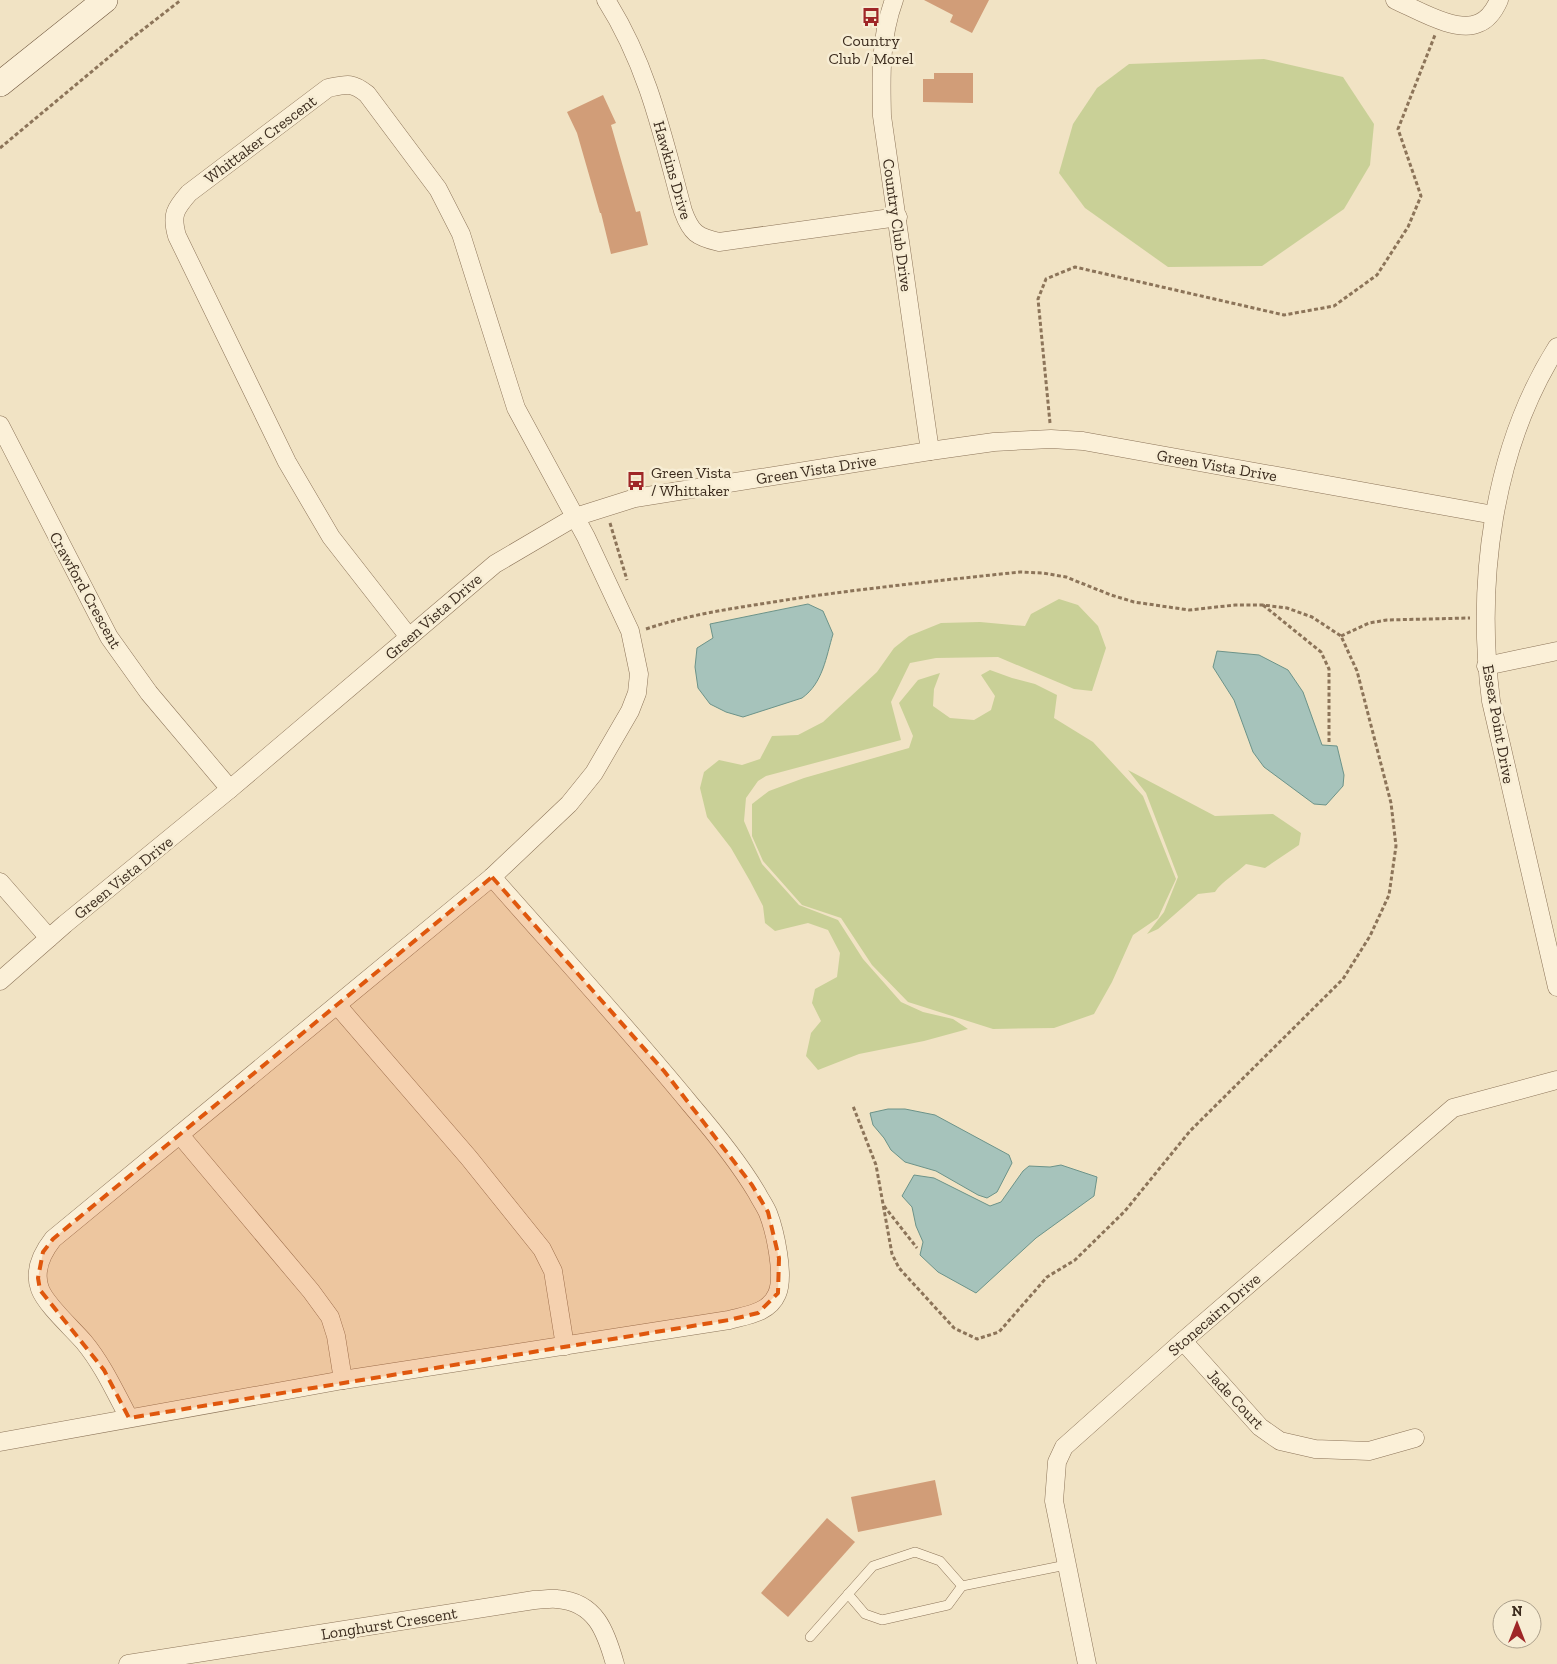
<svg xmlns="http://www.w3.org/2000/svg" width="1557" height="1664" viewBox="0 0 1557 1664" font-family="'Zilla Slab',serif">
	<rect width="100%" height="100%" fill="#f1e3c4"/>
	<g fill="#c9d097">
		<polygon points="1264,59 1343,77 1374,124 1370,165 1344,209 1262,266 1168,267 1085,208 1059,173 1073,124 1097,88 1129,64"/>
		<polygon points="1059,599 1078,605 1098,626 1106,648 1092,691 1074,689 998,657 936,658 910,663 891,702 901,740 766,776 758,781 746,798 744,821 762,864 799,905 838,920 863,959 901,1002 923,1012 953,1019 968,1029 924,1041 859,1054 818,1070 806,1056 811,1033 821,1021 812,1003 815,989 837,977 840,953 828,930 808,923 775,931 765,923 763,906 750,881 731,848 707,817 700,788 704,772 719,760 742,765 760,759 772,736 798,735 823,722 877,672 894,648 909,636 941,623 980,622 1025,626 1031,614"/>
		<polygon points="990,670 1012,678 1035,684 1057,695 1054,718 1093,742 1143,796 1176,879 1158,918 1133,935 1112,982 1094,1014 1054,1028 993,1029 908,1002 872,965 841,918 802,905 763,861 752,836 752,804 769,791 804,778 909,748 913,736 899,703 918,680 940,673 934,689 933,706 950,718 974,720 991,710 995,696 981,675"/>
		<path d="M1128,770L1215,816L1273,814L1301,833L1299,845L1265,868L1246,864C1236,874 1222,881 1215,892L1198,894L1158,929L1147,934L1164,912L1178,877L1146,793Z"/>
	</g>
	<g fill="#a6c3bb" stroke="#6c9389">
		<path d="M808,604L823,611L833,634C826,657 823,683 802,698L743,717L726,712L710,704L698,688L695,667L697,648L713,638L710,624Z"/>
		<polygon points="1217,651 1259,655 1288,670 1303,692 1322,745 1337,746 1344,775 1343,786 1326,805 1314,804 1264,767 1253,752 1234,700 1213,667"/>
		<polygon points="888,1109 905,1109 935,1115 1009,1155 1012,1163 997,1192 987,1198 978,1195 936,1171 905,1162 891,1150 884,1138 873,1125 870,1113"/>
		<polygon points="1061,1165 1097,1177 1094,1196 1036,1238 976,1293 938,1272 920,1255 923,1242 916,1226 912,1207 902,1196 914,1175 934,1178 990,1206 1001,1202 1023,1171 1029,1166 1050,1167"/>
	</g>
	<g fill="#d19d78">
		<polygon points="924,0 989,0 972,33 950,22 953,15"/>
		<polygon points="934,73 973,73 973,103 923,102 923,79 934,79"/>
		<polygon points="603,95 616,123 611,125 636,212 640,211 648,245 611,254 601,213 600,213 577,133 567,112"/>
		<polygon points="935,1480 942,1515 858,1532 851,1497"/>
		<polygon points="827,1518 855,1542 788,1617 761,1593"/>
	</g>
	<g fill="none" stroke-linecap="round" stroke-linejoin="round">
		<g stroke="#8c7459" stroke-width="10">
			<g id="lane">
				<polyline points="848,1594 865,1614 882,1620 948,1605 962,1586"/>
				<polyline points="810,1637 873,1566 915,1552 940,1561 962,1586 1066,1565"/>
			</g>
		</g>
		<g stroke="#8c7459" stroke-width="19">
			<g id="street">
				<path d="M606,0C648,66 663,137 683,211C691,233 697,237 719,242L898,217"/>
				<path d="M894,0C880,38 881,76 882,116L930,451"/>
				<path d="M1395,0C1416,9 1457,34 1479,23C1489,19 1495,9 1499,0"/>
				<path d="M1557,347C1492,450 1476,583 1491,701L1557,987"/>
				<polyline points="0,425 109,637 149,693 230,789"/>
				<polyline points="1486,666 1557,651"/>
				<polyline points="0,882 49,938"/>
				<polyline points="0,981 65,924 230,789 495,564 575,517 635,498 930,451 994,442 1051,439 1083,441 1494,515"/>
				<polyline points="337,1005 469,1158 542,1249 553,1271 565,1346"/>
				<polyline points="180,1135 311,1291 330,1317 336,1336 343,1380"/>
				<polyline points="1183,1341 1260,1427 1280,1441 1315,1449 1369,1451 1415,1438"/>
				<path d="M129,1418C115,1392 103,1365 84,1342C72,1328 46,1305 40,1289C33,1270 42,1253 53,1239L492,877L569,804L594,773L630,711L637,693L639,674L630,631L586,537L516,408L461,234L438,189L367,94C352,82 347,84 328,88L189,193C175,209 171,215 177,236L287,462L331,537L409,637"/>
				<path d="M0,1442L343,1380L729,1320C747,1315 769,1313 777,1294C785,1276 775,1231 768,1213C765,1206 760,1199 757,1193C738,1161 715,1133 691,1105C627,1027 559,953 492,877"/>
				<path d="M128,1664L534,1600C541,1600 550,1598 557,1599C596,1602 606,1632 615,1664"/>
				<polyline points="1087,1664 1054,1501 1057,1462 1064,1447 1183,1341 1453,1108 1557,1080"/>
			</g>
		</g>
		<g stroke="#6e553c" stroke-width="26">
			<polyline id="secondary" points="0,84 105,0"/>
		</g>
		<g stroke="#8c7459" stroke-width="3" stroke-dasharray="4 2.5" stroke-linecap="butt">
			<polyline points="0,148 132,38 181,0"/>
			<polyline points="1050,423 1038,299 1046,279 1075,267 1284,315 1334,306 1377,275 1408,227 1421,196 1398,129 1435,35"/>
			<polyline points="610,523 627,580"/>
			<polyline points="1263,605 1321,652 1329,669 1329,742"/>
			<path d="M646,629C693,613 743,607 792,599C868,588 944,580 1020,572L1043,573L1066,577L1111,595L1134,602L1189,610L1235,605H1263L1287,608L1312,617L1341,636L1357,671L1391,803L1396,846L1389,895L1370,936L1343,979L1190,1131L1125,1211L1075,1260L1047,1277L999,1332L977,1339L954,1328L899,1268L892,1254L876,1165L853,1106"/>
			<polyline points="1341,636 1369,623 1387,620 1470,618"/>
			<polyline points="884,1206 917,1248"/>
		</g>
		<use href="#lane" stroke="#fbf0d8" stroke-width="9"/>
		<use href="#street" stroke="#fbf0d8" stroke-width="18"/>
		<use href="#secondary" stroke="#fbf0d8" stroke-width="25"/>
	</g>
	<path fill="#df570d" fill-opacity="0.2" stroke="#df570d" stroke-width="4" stroke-dasharray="10 6" stroke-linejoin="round" d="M492,877L664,1071L752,1185L768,1212L779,1258L778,1293L758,1313L729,1320L129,1418L104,1370L40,1290L38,1278L43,1252L53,1239Z"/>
	<defs>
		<g id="bus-bare" transform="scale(1.5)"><path d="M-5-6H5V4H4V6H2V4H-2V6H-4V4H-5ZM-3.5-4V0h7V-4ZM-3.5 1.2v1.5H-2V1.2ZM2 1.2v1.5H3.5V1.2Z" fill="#9f2627" stroke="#f7edd4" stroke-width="2.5" paint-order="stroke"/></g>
	</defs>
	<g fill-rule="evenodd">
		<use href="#bus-bare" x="871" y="17"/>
		<use href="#bus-bare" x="636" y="481"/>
	</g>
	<g text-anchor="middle" stroke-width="5" stroke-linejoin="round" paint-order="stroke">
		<g font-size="16" fill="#3c2c1e" stroke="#f7edd4">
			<text x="871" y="46">Country<tspan x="871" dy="18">Club / Morel</tspan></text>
			<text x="651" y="478" text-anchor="start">Green Vista<tspan x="651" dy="18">/ Whittaker</tspan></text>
		</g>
		<g font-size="16" fill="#3c2c1e" stroke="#f7edd4">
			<text transform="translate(260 139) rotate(-37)" y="6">Whittaker Crescent</text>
			<text transform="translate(673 170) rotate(74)" y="6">Hawkins Drive</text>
			<text transform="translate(898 225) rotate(82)" y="6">Country Club Drive</text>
			<text transform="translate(1217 465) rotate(10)" y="6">Green Vista Drive</text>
			<text transform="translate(816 469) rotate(-9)" y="6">Green Vista Drive</text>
			<text transform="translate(86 590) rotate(61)" y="6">Crawford Crescent</text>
			<text transform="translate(433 616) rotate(-41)" y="6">Green Vista Drive</text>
			<text transform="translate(1499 724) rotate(80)" y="6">Essex Point Drive</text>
			<text transform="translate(123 877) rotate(-39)" y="6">Green Vista Drive</text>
			<text transform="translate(1214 1314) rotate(-41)" y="6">Stonecairn Drive</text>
			<text transform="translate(1236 1399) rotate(47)" y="6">Jade Court</text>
			<text transform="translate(389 1623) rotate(-9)" y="6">Longhurst Crescent</text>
		</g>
	</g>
	<g transform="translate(1517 1624)"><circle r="24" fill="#f7edd4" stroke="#aca08b"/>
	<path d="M0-4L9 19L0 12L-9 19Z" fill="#9f2627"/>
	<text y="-8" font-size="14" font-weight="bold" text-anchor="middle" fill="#3c2c1e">N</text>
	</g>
</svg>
